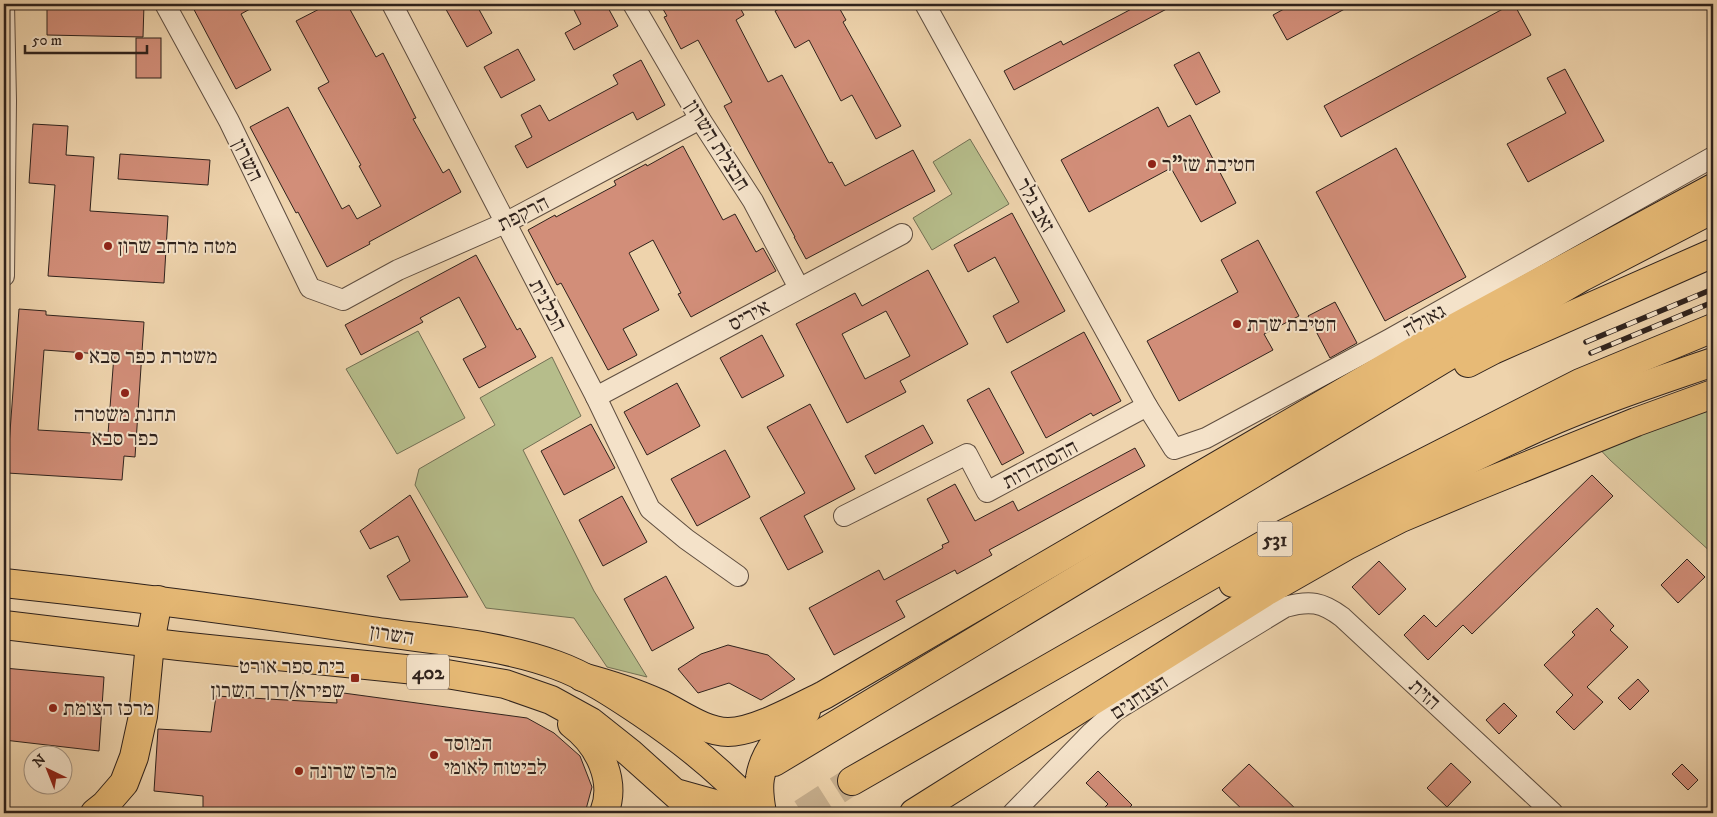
<svg xmlns="http://www.w3.org/2000/svg" width="1717" height="817" viewBox="0 0 1717 817" font-family="'IM FELL DW Pica','Frank Ruhl Libre',serif">
	<rect width="100%" height="100%" fill="#eed3ac"/>
	<filter id="stains"><feTurbulence type="fractalNoise" baseFrequency=".004" numOctaves="4"/><feColorMatrix values="0 0 0 0 .2 0 0 0 0 .09 0 0 0 0 .02 0 0 0 .5 -.17"/></filter>
	<radialGradient id="worn" r=".72"><stop offset=".6" stop-color="#630" stop-opacity="0"/><stop offset="1" stop-color="#630" stop-opacity=".3"/></radialGradient>
	<g fill="#b6bd8b" stroke="#727054">
		<polygon points="970,139 1009,204 932,250 913,218 952,194 933,162"/>
		<polygon points="418,331 465,418 397,454 346,369"/>
		<polygon points="552,357 581,416 523,450 594,591 647,677 607,667 574,618 486,608 415,485 419,469 495,425 480,398"/>
		<polygon points="1713,398 1713,554 1610,460 1593,442"/>
	</g>
	<g fill="#d28e79" stroke="#2f221c" fill-rule="evenodd">
		<polygon points="47,4 144,4 143,37 47,35"/>
		<polygon points="191,4 259,4 241,14 271,70 236,89"/>
		<polygon points="329,4 347,4 376,57 383,53 416,118 413,119 443,173 449,169 461,192 369,242 370,244 327,267 298,212 296,213 250,127 288,107 342,209 349,205 357,219 381,206 359,166 361,165 318,88 329,82 296,21"/>
		<polygon points="443,4 476,4 492,33 467,47"/>
		<polygon points="586,4 606,4 618,26 574,50 565,33 581,24 574,10"/>
		<polygon points="660,4 738,4 744,15 736,20 768,82 782,75 829,163 832,162 845,186 913,150 935,191 806,259 794,237 795,237 724,106 732,102 698,40 681,49 664,17 667,16"/>
		<polygon points="789,4 837,4 846,20 843,22 901,126 876,139 852,95 841,101 809,40 795,48 775,11"/>
		<polygon points="1141,4 1176,4 1014,90 1004,71 1061,41 1063,45"/>
		<polygon points="1293,4 1354,4 1287,40 1273,15"/>
		<polygon points="1512,4 1514,4 1531,35 1341,137 1324,106"/>
		<rect x="136" y="38" width="25" height="40"/>
		<polygon points="518,49 535,80 501,98 484,67"/>
		<polygon points="1199,52 1220,92 1196,105 1174,65"/>
		<polygon points="641,60 665,105 637,120 633,112 527,168 515,146 532,137 521,115 540,105 549,121 618,84 613,75"/>
		<polygon points="1565,69 1604,141 1528,182 1507,144 1566,113 1547,78"/>
		<polygon points="1158,107 1168,127 1190,115 1236,203 1201,222 1171,168 1089,212 1061,160"/>
		<polygon points="33,124 68,126 66,155 94,157 90,211 168,216 164,283 48,276 55,185 29,183"/>
		<polygon points="683,146 723,220 735,214 756,252 763,248 776,271 691,317 678,294 681,293 653,240 629,253 659,310 623,329 637,355 608,370 561,283 557,285 528,230 555,215 556,217 616,185 614,181 646,164 647,166"/>
		<polygon points="1396,148 1466,277 1385,321 1316,192"/>
		<polygon points="120,154 210,160 208,185 118,179"/>
		<polygon points="1012,213 1065,311 1007,343 993,316 1019,302 995,257 968,272 954,245"/>
		<polygon points="1258,240 1299,316 1264,334 1273,350 1179,401 1147,341 1238,292 1221,260"/>
		<polygon points="476,255 517,330 520,328 536,357 479,388 463,359 486,347 459,297 420,318 423,322 361,355 345,325"/>
		<path d="M928,270L968,344L900,381L906,392L847,423L796,324L855,293L862,306ZM886,311L910,356L865,379L842,334Z"/>
		<polygon points="1335,302 1357,343 1330,358 1308,316"/>
		<path d="M19,309L46,311V315L144,322L135,457L124,456L122,480L7,473ZM44,350L114,355L108,434L38,430Z"/>
		<polygon points="1084,332 1121,401 1093,416 1091,413 1046,438 1011,372"/>
		<polygon points="762,335 784,376 742,398 720,358"/>
		<polygon points="677,383 700,426 647,455 624,412"/>
		<polygon points="989,388 1024,453 1002,465 967,400"/>
		<polygon points="810,404 855,489 804,516 823,552 788,570 760,518 805,493 767,427"/>
		<polygon points="591,424 615,468 564,495 541,451"/>
		<polygon points="923,425 933,443 875,474 865,456"/>
		<polygon points="1135,448 1145,466 989,550 992,555 957,574 955,570 896,601 905,617 834,655 809,608 879,570 884,580 943,548 942,545 949,542 927,499 955,484 975,521 1013,501 1018,511"/>
		<polygon points="725,450 750,497 697,526 671,479"/>
		<polygon points="1592,475 1613,496 1472,634 1463,625 1428,660 1404,635 1424,615 1436,627"/>
		<polygon points="410,495 468,597 400,600 387,576 410,561 398,536 370,549 360,531"/>
		<polygon points="622,496 647,542 603,566 579,520"/>
		<polygon points="1687,559 1705,577 1678,603 1661,585"/>
		<polygon points="1379,561 1406,589 1379,615 1352,587"/>
		<polygon points="666,576 694,628 652,651 624,599"/>
		<polygon points="1597,608 1614,626 1610,630 1628,647 1587,687 1603,702 1574,730 1556,712 1573,695 1544,665 1575,635 1572,632"/>
		<polygon points="728,645 768,655 795,679 761,700 729,683 698,693 678,669 701,654"/>
		<polygon points="4,668 104,677 99,751 4,740"/>
		<polygon points="1638,679 1649,691 1630,710 1618,698"/>
		<polygon points="336,692 527,718 554,733 580,756 592,787 585,813 390,813 389,812 360,813 203,813 203,796 154,791 158,729 211,732 216,696 337,703"/>
		<polygon points="1504,703 1517,716 1499,734 1486,720"/>
		<polygon points="1451,763 1471,782 1447,807 1427,788"/>
		<polygon points="1249,764 1300,813 1246,813 1222,790"/>
		<polygon points="1682,764 1698,780 1688,790 1672,774"/>
		<polygon points="1098,771 1132,805 1124,813 1099,813 1108,804 1086,783"/>
	</g>
	<g fill="none" stroke-linecap="round" stroke-linejoin="round">
		<polyline stroke="#c8b08f" stroke-width="28" stroke-dasharray="28 14" stroke-linecap="butt" points="802,813 852,781"/>
		<g stroke="#5f4e40" stroke-width="22">
			<g id="street">
				<polyline points="165,4 229,121 310,288 343,300 398,270 505,223 700,119"/>
				<polyline points="392,4 596,397 650,509 686,539 738,576"/>
				<polyline points="633,4 700,119 753,201 799,288"/>
				<polyline points="925,4 1147,406 1174,449 1206,438 1390,339 1713,157"/>
				<polyline points="4,276 6,101 4,4"/>
				<polyline points="596,397 902,234"/>
				<polyline points="844,516 967,454 987,492 1147,406"/>
				<path d="M1013,813L1092,732L1116,710L1285,607C1310,600 1322,602 1342,617L1553,813"/>
			</g>
		</g>
		<g stroke="#2f221c" stroke-width="30">
			<g id="primary">
				<path d="M4,583C127,596 250,612 372,631C432,640 499,644 556,665C587,676 615,695 642,713C685,742 725,774 759,813"/>
				<polyline points="4,625 179,646 435,672 505,684 551,700 591,722 630,753 697,813"/>
				<path d="M582,677C608,684 634,692 658,703C680,713 704,732 728,732C755,732 799,707 824,695L1445,333L1713,188"/>
				<path d="M572,724C599,744 617,781 604,813"/>
				<polyline points="679,794 747,813"/>
				<polyline points="95,813 105,805 124,783 134,757 143,716 150,643 158,600"/>
				<path d="M762,813C760,802 758,789 760,778C764,750 786,728 806,711"/>
				<polyline points="914,813 1267,591 1346,546 1401,518 1470,489 1636,422 1713,394"/>
			</g>
		</g>
		<g stroke="#2f221c" stroke-width="30">
			<g id="highway">
				<polyline points="1468,363 1493,350 1713,253"/>
				<path d="M1233,583C1340,527 1446,467 1557,419C1608,397 1661,380 1713,362"/>
				<polyline points="774,762 1478,338 1582,277 1713,209"/>
				<polyline points="852,781 1276,538 1580,383 1713,328"/>
			</g>
		</g>
		<use href="#street" stroke="#f4e2c9" stroke-width="20"/>
		<use href="#primary" stroke="#e7ba76" stroke-width="28"/>
		<use href="#highway" stroke="#e7ba76" stroke-width="28"/>
		<g stroke="#2f221c" stroke-width="5.5">
			<g id="rail">
				<polyline points="1586,342 1713,289"/>
				<polyline points="1591,353 1713,302"/>
			</g>
		</g>
		<use href="#rail" stroke="#f4e2c9" stroke-width="4" stroke-dasharray="11" stroke-linecap="butt"/>
	</g>
	<g fill="#8f2418" stroke="#f4e2c9" stroke-width="2">
		<circle cx="1152" cy="164" r="5"/>
		<circle cx="108" cy="246" r="5"/>
		<circle cx="1237" cy="324" r="5"/>
		<circle cx="79" cy="356" r="5"/>
		<circle cx="125" cy="393" r="5"/>
		<rect x="350" y="673" width="10" height="10" rx="2.5"/>
		<circle cx="53" cy="708" r="5"/>
		<circle cx="434" cy="755" r="5"/>
		<circle cx="299" cy="771" r="5"/>
	</g>
	<g text-anchor="middle" stroke-width="4" stroke-linejoin="round" paint-order="stroke">
		<g fill="#f4e2c9" stroke="#6a5c50" stroke-width="1">
			<rect x="1257.5" y="521.5" width="35" height="35" rx="4"/>
			<rect x="407" y="654.5" width="42" height="35" rx="4"/>
		</g>
		<g font-size="20" font-weight="bold" fill="#2f221c">
			<text x="1275" y="546">531</text>
			<text x="428" y="679">402</text>
		</g>
		<g font-size="21" fill="#2f221c" stroke="#f4e2c9">
			<text transform="translate(718 145) rotate(58)" y="7">חבצלת השרון</text>
			<text transform="translate(248 160) rotate(64)" y="7">השרון</text>
			<text transform="translate(1036 205) rotate(61)" y="7">זאב גלר</text>
			<text transform="translate(523 213) rotate(-27)" y="7">הרקפת</text>
			<text transform="translate(548 305) rotate(62)" y="7">הכלנית</text>
			<text transform="translate(749 315) rotate(-28)" y="7">איריס</text>
			<text transform="translate(1424 320) rotate(-29)" y="7">גאולה</text>
			<text transform="translate(1040 464) rotate(-28)" y="7">ההסתדרות</text>
			<text transform="translate(392 634) rotate(9)" y="7">השרון</text>
			<text transform="translate(1425 694) rotate(43)" y="7">הזית</text>
			<text transform="translate(1139 697) rotate(-33)" y="7">הצנחנים</text>
		</g>
		<g font-size="21" fill="#2f221c" stroke="#f4e2c9" text-anchor="start">
			<text x="1162" y="171">חטיבת שז"ר</text>
			<text x="118" y="253">מטה מרחב שרון</text>
			<text x="1247" y="331">חטיבת שרת</text>
			<text x="89" y="363">משטרת כפר סבא</text>
			<text x="125" y="421" text-anchor="middle">תחנת משטרה<tspan x="125" dy="24">כפר סבא</tspan></text>
			<text x="345" y="673" text-anchor="end">בית ספר אורט<tspan x="345" dy="24">שפירא/דרך השרון</tspan></text>
			<text x="63" y="715">מרכז הצומת</text>
			<text x="444" y="750">המוסד<tspan x="444" dy="24">לביטוח לאומי</tspan></text>
			<text x="309" y="778">מרכז שרונה</text>
		</g>
	</g>
	<rect width="1717" height="817" fill="none" stroke="#eed3ac" stroke-width="20"/>
	<rect x="5" y="5" width="1707" height="807" fill="none" stroke="#2f221c" stroke-width="2.5"/>
	<rect x="10" y="10" width="1697" height="797" fill="none" stroke="#2f221c"/>
	<g transform="translate(48 770) rotate(317)"><circle r="24" fill="#f4e2c9" stroke="#a59584"/>
	<path d="M0-4L9 19L0 12L-9 19Z" fill="#8f2418"/>
	<text y="-8" font-size="14" font-weight="bold" text-anchor="middle" fill="#2f221c">N</text>
	</g>
	<path d="M25 45v8h122v-8" fill="none" stroke="#2f221c" stroke-width="2.5"/>
	<text x="32" y="45" font-size="15" fill="#2f221c" stroke="#f4e2c9" stroke-width="4" paint-order="stroke">50 m</text>
	<rect width="100%" height="100%" filter="url(#stains)"/>
	<rect width="100%" height="100%" fill="url(#worn)"/>
</svg>
